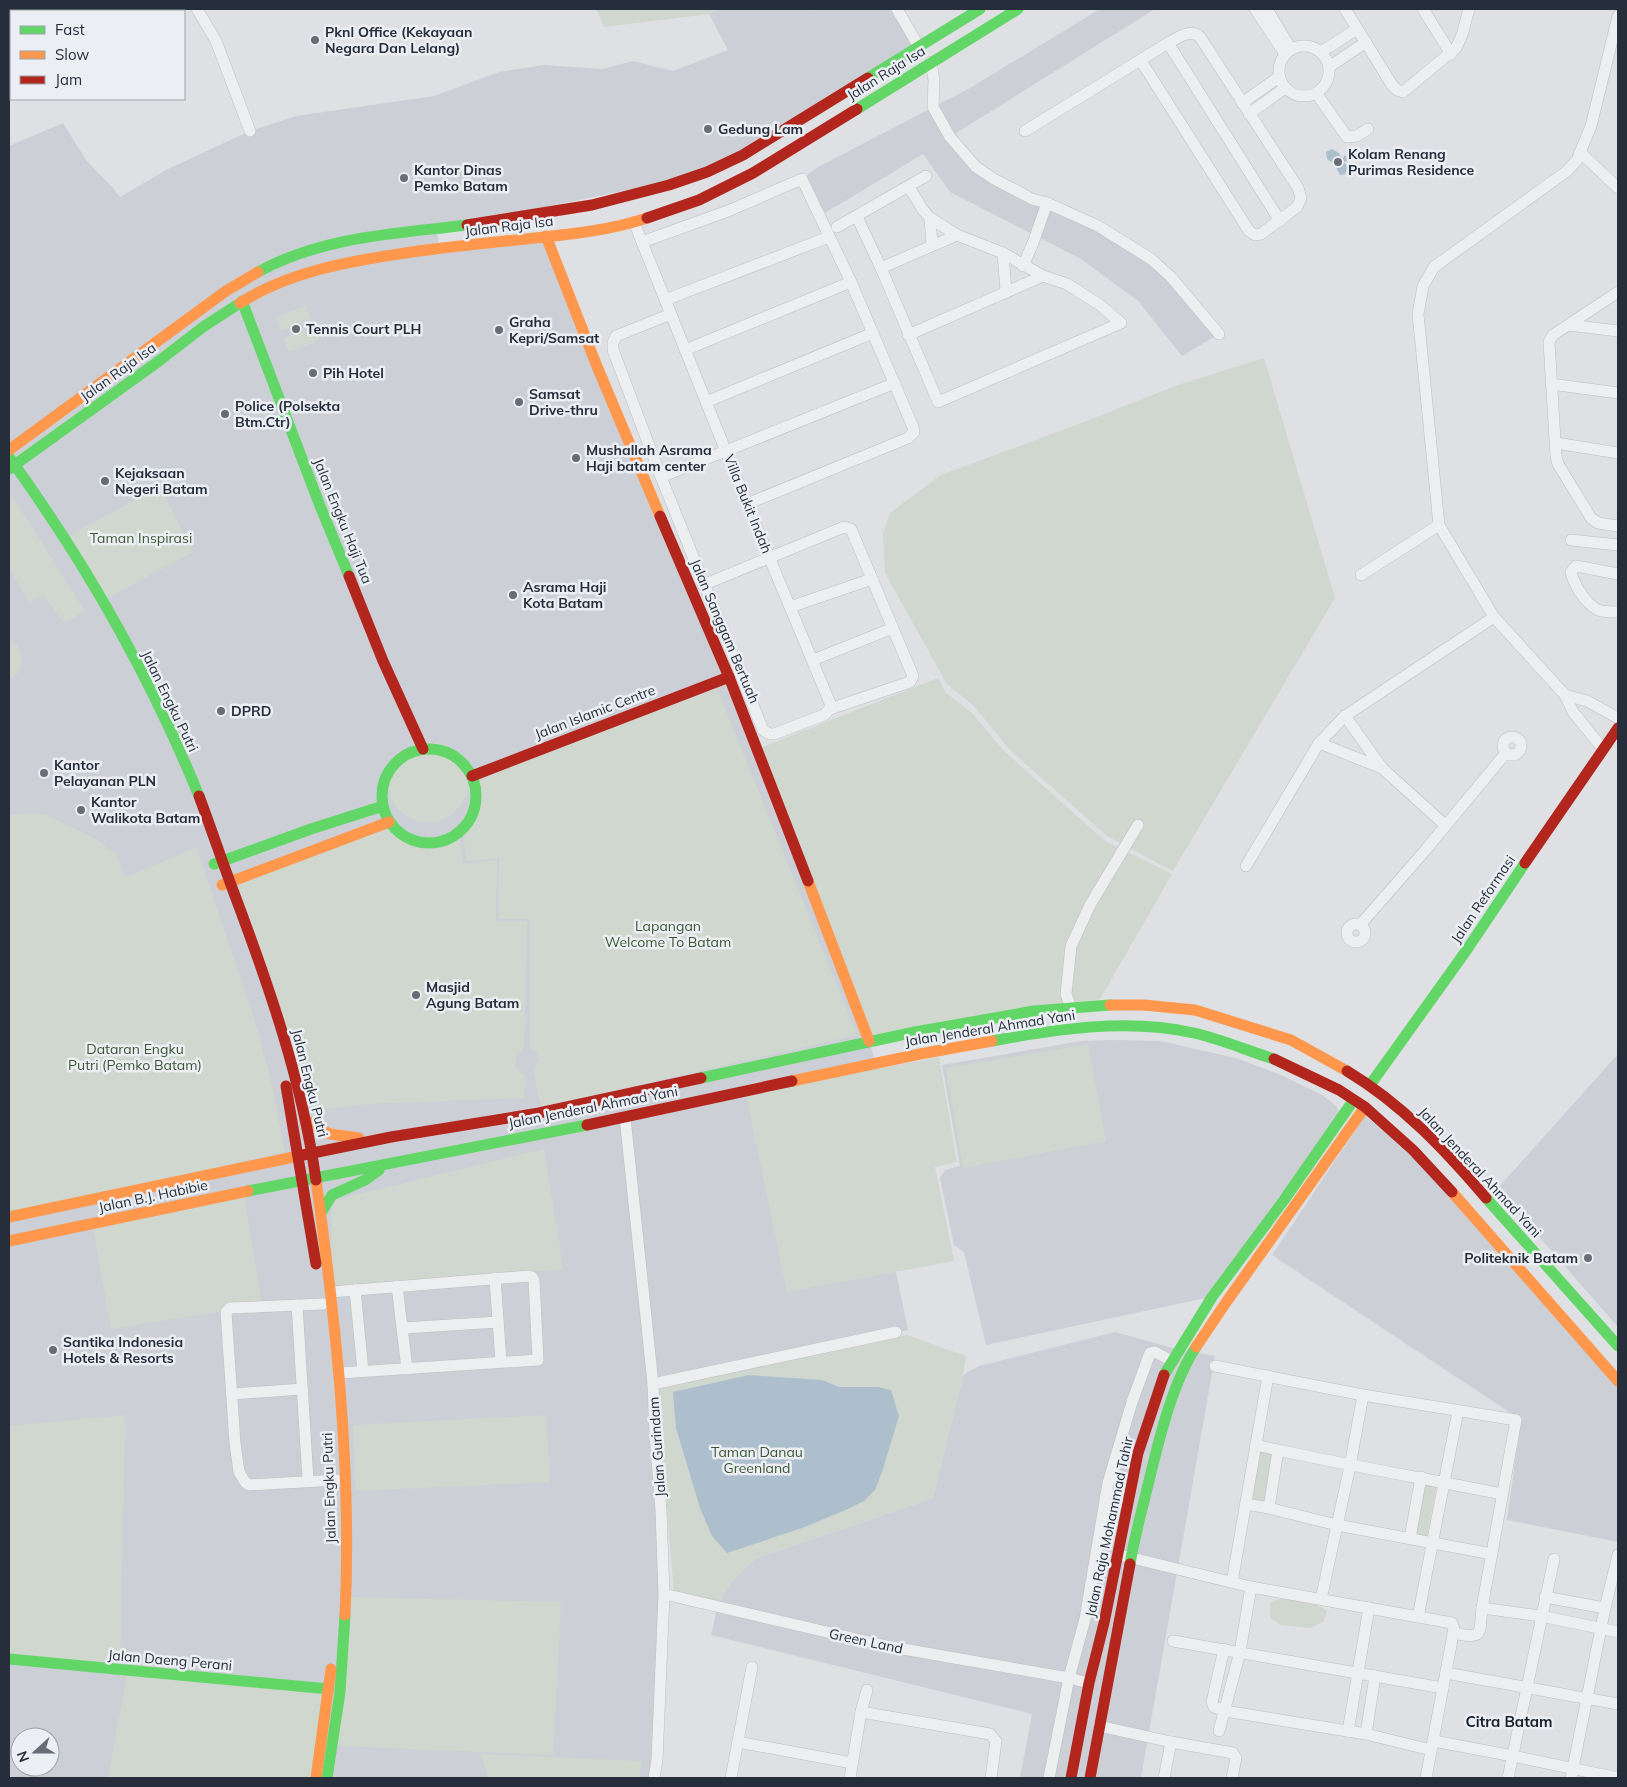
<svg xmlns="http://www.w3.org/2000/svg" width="1627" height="1787" viewBox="0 0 1627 1787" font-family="Mulish,sans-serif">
	<rect width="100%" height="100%" fill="#dee0e3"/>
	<g fill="#ccd0d6" fill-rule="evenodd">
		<path d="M719,9H811L812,11L817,9H897L919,47L696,176L437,229L439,248L546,236L869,1041L885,1092L860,1097L908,1330L653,1384L661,1511L654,1778H9V146L63,123L86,160L113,188L120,197L168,169L250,131L296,116L434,96L499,72L544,65L602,69L633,61L673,71L728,50L709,14ZM20,1737H50V1767H20Z"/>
		<polygon points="1100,9 1155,9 950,137 976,167 1151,259 1219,334 1182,356 1138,301 1081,259 950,192 923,154 825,213 805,177 818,167 970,88"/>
		<polygon points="1110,1040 1160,1041 1236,1058 1281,1075 1322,1095 1336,1106 1340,1113 1206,1298 986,1345 964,1252 954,1245 940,1178 945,1170 960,1166 942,1065 1081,1041"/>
		<polygon points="1618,1054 1618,1327 1497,1189"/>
		<polygon points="1365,1116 1411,1153 1618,1386 1618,1542 1507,1520 1521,1420 1272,1255"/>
		<polygon points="1115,1332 1169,1347 1215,1356 1141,1778 1020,1778 1032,1714 711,1635 718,1604 732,1581 755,1559 933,1498 963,1376 967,1372 979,1366"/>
	</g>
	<g fill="#cfd7cf">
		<polygon points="596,9 719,9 709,14 604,27"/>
		<polygon points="306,306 311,319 281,331 276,317"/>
		<polygon points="314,327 319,340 289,352 284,338"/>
		<polygon points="1264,358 1335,598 1173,871 1107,836 1011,751 974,706 947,684 885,573 883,534 890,513 941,475 1076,425 1178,385"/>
		<polygon points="160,487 193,552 104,600 68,536"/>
		<polygon points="9,493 12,496 85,611 64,623 44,595 30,602 9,569"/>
		<path d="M9,638C25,649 26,670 9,681Z"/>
		<polygon points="938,678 946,693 971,712 1003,750 1105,841 1172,874 1100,999 873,1036 760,748"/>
		<polygon points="713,679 857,1035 541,1107 533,1070 539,1060 536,1052 530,1048 530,919 499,919 499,858 466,861 463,822 473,808 478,796 476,768"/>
		<circle cx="428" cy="782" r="40"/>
		<polygon points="31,813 46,815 94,838 116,854 125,877 196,848 252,1011 270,1076 285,1152 9,1215 9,815"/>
		<path d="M385,825C394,831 402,840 411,843C425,849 450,844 460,834L463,864L497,860L496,922L527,921L524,1047L515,1057L516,1067L521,1073L525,1074L524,1098L367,1104L314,1111L299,1070L236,881Z"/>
		<polygon points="1088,1044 1106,1141 963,1168 946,1068"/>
		<polygon points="939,1057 957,1162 935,1167 954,1261 787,1292 746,1095"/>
		<polygon points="544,1149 563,1269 332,1289 331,1201"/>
		<polygon points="244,1194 262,1305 111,1329 93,1227"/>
		<polygon points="907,1335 966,1356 963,1376 933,1498 755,1559 732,1581 718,1604 674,1594 657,1386"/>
		<polygon points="125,1415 120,1664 9,1654 9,1426"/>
		<polygon points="546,1415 550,1482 356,1491 353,1425"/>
		<polygon points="1257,1448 1276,1451 1267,1505 1248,1502"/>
		<polygon points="1424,1482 1437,1484 1427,1537 1415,1535"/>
		<polygon points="351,1597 561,1602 553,1755 338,1746"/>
		<path d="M1284,1598C1300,1600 1314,1601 1327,1611L1324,1621L1311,1628L1281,1625L1270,1618V1603L1276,1600Z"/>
		<polygon points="127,1674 324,1694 312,1778 108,1778"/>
		<polygon points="481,1754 642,1761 639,1778 488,1778"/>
	</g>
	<g fill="#adbecd">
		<polygon points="1332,149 1339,153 1342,159 1345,155 1349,158 1348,161 1343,162 1349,167 1345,174 1340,175 1334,164 1327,159 1326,152"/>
		<polygon points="749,1375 822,1380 839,1387 878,1387 891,1390 899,1416 882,1472 875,1490 864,1501 848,1509 802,1528 727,1553 712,1536 700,1508 676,1428 673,1392"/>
	</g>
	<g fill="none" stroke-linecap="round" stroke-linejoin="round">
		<g stroke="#bcbec1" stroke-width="12">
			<g id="street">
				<polyline points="197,9 216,41 250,131"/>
				<polyline points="897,9 919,47"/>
				<polyline points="1255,9 1285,54"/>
				<polyline points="1267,9 1291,49"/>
				<polyline points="1345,9 1392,85 1397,90 1403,92 1456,48 1462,35 1469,9"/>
				<polyline points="1423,9 1451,54"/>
				<polyline points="9,11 11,15"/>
				<polyline points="88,11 92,9"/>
				<polyline points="152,11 156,9"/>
				<polyline points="1168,43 1280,221"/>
				<circle cx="1304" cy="71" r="25"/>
				<polyline points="1321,52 1357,29"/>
				<polyline points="931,62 934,80 933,107 950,137 976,167 994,179 1032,199 1047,203 1098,226 1151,259 1171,277 1219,334"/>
				<polyline points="9,67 11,65"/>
				<polyline points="1329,67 1366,42"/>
				<polyline points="1316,93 1347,137 1357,136 1368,129"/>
				<polyline points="1242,103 1279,77"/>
				<polyline points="1249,114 1285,88"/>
				<path d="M1025,131L1168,43C1178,38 1190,28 1200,37L1298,188L1301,198L1297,207L1261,234L1255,235L1249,231L1141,61"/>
				<polyline points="1580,152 1618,188"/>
				<polyline points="857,217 881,268 938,402 1121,323 1100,305 1067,284 1043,276 1003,253 957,235 930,218 923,210 909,187"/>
				<polyline points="930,218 932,245"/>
				<polyline points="634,222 747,504 830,703 830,709 824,715 774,734 770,734 763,730 661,477 613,350 613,343 616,336 671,314"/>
				<polyline points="837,227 926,176"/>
				<polyline points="642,242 728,211 802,179 851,282 913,427 914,432 908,438 747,504"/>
				<polyline points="1003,253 1006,291"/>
				<polyline points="1023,266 1033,243 1047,203"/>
				<polyline points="881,268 957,235"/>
				<polyline points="1618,292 1553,335 1549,342 1556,456 1558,464 1591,518 1598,523 1618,526"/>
				<polyline points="665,300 829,237"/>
				<polyline points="1569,325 1618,331"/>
				<polyline points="908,335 1043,276"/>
				<polyline points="685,350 851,282"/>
				<polyline points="1551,384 1618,393"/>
				<polyline points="706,402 873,333"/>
				<polyline points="1556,443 1618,453"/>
				<polyline points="661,477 895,383"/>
				<polyline points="1571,540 1618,545"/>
				<path d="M1618,574L1576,566L1571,572C1574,585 1585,603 1598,610C1604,612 1612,612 1618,612"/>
				<polyline points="1361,575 1439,525"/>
				<polyline points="703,585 844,527 851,529 913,676 910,682 830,709"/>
				<polyline points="790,607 872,579"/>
				<polyline points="813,660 893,628"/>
				<polyline points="1565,695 1587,701 1618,718"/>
				<circle cx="1512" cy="746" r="9"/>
				<polyline points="1319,743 1382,768 1345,716"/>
				<polyline points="1603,749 1573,712 1565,695 1494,617 1439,525 1418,314 1423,286 1434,267 1567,171 1577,160 1591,126 1618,16"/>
				<polyline points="1382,768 1445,825"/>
				<polyline points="1246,866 1319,743 1345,716 1494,617"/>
				<circle cx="1356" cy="933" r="9"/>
				<polyline points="1360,925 1423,853 1506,753"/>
				<polyline points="1071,1008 1066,994 1071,946 1090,905 1138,825"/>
				<polyline points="625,1117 653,1384 655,1434 661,1511 664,1594 657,1760 654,1778"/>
				<polyline points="495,1278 501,1362"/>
				<polyline points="397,1286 407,1369"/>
				<polyline points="355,1290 363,1371"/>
				<polyline points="331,1292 529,1276 532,1277 534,1280 538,1360 340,1373"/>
				<polyline points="323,1304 230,1308 226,1312 235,1443 239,1472 245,1482 249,1485 337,1480"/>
				<polyline points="297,1305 308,1480"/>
				<polyline points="403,1328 498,1322"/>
				<path d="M1215,1366L1363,1395L1516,1420L1482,1608C1479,1636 1484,1639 1453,1633"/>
				<polyline points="653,1384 896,1332"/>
				<polyline points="232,1394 302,1389"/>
				<path d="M1278,1450C1352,1466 1427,1479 1502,1494"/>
				<polyline points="1105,1498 1127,1505"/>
				<polyline points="1246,1504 1269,1508 1278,1450 1256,1445"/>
				<polyline points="1269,1508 1337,1525 1492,1554"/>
				<polyline points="1410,1538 1421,1477"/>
				<polyline points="1124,1556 1251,1587 1452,1623 1454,1629 1426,1778"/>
				<polyline points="1232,1582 1268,1376"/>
				<polyline points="664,1594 886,1646 1069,1678 1089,1683"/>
				<polyline points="1545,1597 1605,1608"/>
				<polyline points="1321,1599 1350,1466 1363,1395"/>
				<polyline points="1482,1608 1541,1616 1618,1632"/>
				<polyline points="1418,1617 1458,1411"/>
				<polyline points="1173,1641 1443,1688"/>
				<polyline points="1224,1649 1212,1702 1214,1707 1225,1711 1366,1734 1431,1750"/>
				<polyline points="1446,1673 1618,1704"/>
				<polyline points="861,1712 990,1734 996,1741 991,1778"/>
				<polyline points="1099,1726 1171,1742 1233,1753 1236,1758 1232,1778"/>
				<polyline points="1219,1731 1240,1652 1251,1587"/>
				<polyline points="1348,1731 1369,1608"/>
				<polyline points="1366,1734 1375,1676"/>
				<polyline points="1434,1741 1513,1756 1618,1778"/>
				<polyline points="738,1742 852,1763"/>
				<polyline points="731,1778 752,1667"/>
				<polyline points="850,1778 861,1712 867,1690"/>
				<polyline points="1049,1778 1069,1678 1085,1619 1108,1483 1132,1402 1150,1353 1155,1352 1172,1361"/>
				<polyline points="1164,1778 1171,1742"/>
				<polyline points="1508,1778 1554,1559"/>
				<polyline points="1571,1778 1605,1608 1618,1555"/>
			</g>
		</g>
		<use href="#street" stroke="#edeef0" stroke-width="11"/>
		<g stroke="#63d668" stroke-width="11">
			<polyline points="868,78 980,9"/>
			<polyline points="857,109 1018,9"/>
			<path d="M258,272C323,236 395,234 467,225"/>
			<polyline points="242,301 320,506 349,576"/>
			<path d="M9,457C85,562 150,676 199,796"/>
			<polyline points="9,469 159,361 203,327 240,303"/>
			<circle cx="429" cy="796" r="47"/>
			<polyline points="214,864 311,829 383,806"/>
			<path d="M992,1041C1057,1029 1128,1018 1194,1033C1221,1039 1248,1051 1274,1059"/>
			<polyline points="701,1078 915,1032 1034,1011 1110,1005"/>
			<polyline points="1370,1085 1466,951 1525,863"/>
			<polyline points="248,1191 587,1125"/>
			<polyline points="1486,1198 1618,1346"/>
			<polyline points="321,1213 332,1195 365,1180 379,1170"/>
			<polyline points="1164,1375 1212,1297 1284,1200 1353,1101"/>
			<path d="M1130,1564C1134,1539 1141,1514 1147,1489C1158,1444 1171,1385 1196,1347"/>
			<polyline points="9,1659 329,1689"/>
			<polyline points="327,1778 340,1692 345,1615"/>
		</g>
		<g stroke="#ff974d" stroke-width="11">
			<polyline points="546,236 596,364 660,516"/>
			<path d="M240,303C287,273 344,262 399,254C444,247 489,243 535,238C573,234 611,230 647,218"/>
			<polyline points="9,450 226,291 258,272"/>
			<polyline points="808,881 869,1041"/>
			<polyline points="222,885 389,822"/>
			<polyline points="1110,1005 1144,1005 1195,1010 1291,1040 1347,1071"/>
			<polyline points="792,1081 920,1054 992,1041"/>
			<polyline points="305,1120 330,1134 359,1138"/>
			<path d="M316,1180C336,1324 352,1469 345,1615"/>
			<polyline points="1452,1192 1618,1381"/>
			<polyline points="9,1217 303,1155"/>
			<polyline points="9,1241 248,1191"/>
			<polyline points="1196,1347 1227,1301 1365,1107"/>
			<polyline points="316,1778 331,1669"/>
		</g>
		<g stroke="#b3261e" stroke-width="11">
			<polyline points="647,218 699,200 753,173 857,109"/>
			<polyline points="467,225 592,205 669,185 707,172 743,155 868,78"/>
			<polyline points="660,516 729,677 808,881"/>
			<polyline points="349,576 383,661 423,749"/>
			<polyline points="472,776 729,677"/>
			<path d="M199,796C211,828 222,861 234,893C269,986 302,1081 316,1180"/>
			<polyline points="1525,863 1618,728"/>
			<polyline points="1274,1059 1339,1090 1365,1107 1413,1150 1452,1192"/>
			<path d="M1347,1071C1402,1104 1445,1150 1486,1198"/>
			<polyline points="286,1086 316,1264"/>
			<polyline points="587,1125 792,1081"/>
			<polyline points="303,1155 391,1137 539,1113 701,1078"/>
			<polyline points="1071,1778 1089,1683 1104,1623 1138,1453 1164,1375"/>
			<polyline points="1090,1778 1130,1564"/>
		</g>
	</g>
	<g fill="#676c76" stroke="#ebeff3" stroke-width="2">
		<circle cx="315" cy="40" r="5"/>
		<circle cx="708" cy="129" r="5"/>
		<circle cx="1338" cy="162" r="5"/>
		<circle cx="404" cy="178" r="5"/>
		<circle cx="296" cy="329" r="5"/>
		<circle cx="499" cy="330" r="5"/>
		<circle cx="313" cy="373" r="5"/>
		<circle cx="519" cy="402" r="5"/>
		<circle cx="225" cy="414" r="5"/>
		<circle cx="576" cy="458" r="5"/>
		<circle cx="105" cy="481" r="5"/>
		<circle cx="513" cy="595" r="5"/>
		<circle cx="221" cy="711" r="5"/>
		<circle cx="44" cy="773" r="5"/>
		<circle cx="81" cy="810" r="5"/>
		<circle cx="416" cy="995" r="5"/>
		<circle cx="1588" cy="1258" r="5"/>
		<circle cx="53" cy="1350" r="5"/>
	</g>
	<g text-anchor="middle" stroke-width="5" stroke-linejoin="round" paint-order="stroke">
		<g font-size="14" font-weight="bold" fill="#272e3b" stroke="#ebeff3" text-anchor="start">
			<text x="325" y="37">Pknl Office (Kekayaan<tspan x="325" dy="16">Negara Dan Lelang)</tspan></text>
			<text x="718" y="134">Gedung Lam</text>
			<text x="1348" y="159">Kolam Renang<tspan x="1348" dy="16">Purimas Residence</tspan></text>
			<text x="414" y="175">Kantor Dinas<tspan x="414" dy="16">Pemko Batam</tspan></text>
			<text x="509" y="327">Graha<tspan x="509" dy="16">Kepri/Samsat</tspan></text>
			<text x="306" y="334">Tennis Court PLH</text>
			<text x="323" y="378">Pih Hotel</text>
			<text x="529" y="399">Samsat<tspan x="529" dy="16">Drive-thru</tspan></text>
			<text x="235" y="411">Police (Polsekta<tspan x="235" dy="16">Btm.Ctr)</tspan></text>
			<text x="586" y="455">Mushallah Asrama<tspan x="586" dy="16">Haji batam center</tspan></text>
			<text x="115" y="478">Kejaksaan<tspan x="115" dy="16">Negeri Batam</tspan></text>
			<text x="523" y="592">Asrama Haji<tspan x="523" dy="16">Kota Batam</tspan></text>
			<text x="231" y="716">DPRD</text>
			<text x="54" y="770">Kantor<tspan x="54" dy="16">Pelayanan PLN</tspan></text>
			<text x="91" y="807">Kantor<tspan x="91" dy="16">Walikota Batam</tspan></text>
			<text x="426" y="992">Masjid<tspan x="426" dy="16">Agung Batam</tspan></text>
			<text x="1578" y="1263" text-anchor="end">Politeknik Batam</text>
			<text x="63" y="1347">Santika Indonesia<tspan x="63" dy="16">Hotels &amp; Resorts</tspan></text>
		</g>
		<g font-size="14" fill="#272e3b" stroke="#ebeff3">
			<text transform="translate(886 73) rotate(-32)" y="5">Jalan Raja Isa</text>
			<text transform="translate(509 226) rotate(-7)" y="5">Jalan Raja Isa</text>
			<text transform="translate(118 372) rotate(-36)" y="5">Jalan Raja Isa</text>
			<text transform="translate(748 504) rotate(68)" y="5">Villa Bukit Indah</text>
			<text transform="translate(343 521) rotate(68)" y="5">Jalan Engku Haji Tua</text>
			<text transform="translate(725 631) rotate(67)" y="5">Jalan Sanggam Bertuah</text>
			<text transform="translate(170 701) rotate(64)" y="5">Jalan Engku Putri</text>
			<text transform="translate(595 712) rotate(-21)" y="5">Jalan Islamic Centre</text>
			<text transform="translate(1483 899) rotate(-56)" y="5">Jalan Reformasi</text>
			<text transform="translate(990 1028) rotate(-9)" y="5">Jalan Jenderal Ahmad Yani</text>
			<text transform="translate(310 1083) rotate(76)" y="5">Jalan Engku Putri</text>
			<text transform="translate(593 1107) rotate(-11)" y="5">Jalan Jenderal Ahmad Yani</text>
			<text transform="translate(1480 1172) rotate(47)" y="5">Jalan Jenderal Ahmad Yani</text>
			<text transform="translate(153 1196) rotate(-12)" y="5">Jalan B.J. Habibie</text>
			<text transform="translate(657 1447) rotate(-94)" y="5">Jalan Gurindam</text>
			<text transform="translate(329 1488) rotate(-92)" y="5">Jalan Engku Putri</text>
			<text transform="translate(1109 1527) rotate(-78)" y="5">Jalan Raja Mohammad Tahir</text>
			<text transform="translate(866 1641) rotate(12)" y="5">Green Land</text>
			<text transform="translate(170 1660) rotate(5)" y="5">Jalan Daeng Perani</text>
		</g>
		<g font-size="14" fill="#3c5635" stroke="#ebeff3">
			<text x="141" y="543">Taman Inspirasi</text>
			<text x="668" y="931">Lapangan<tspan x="668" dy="16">Welcome To Batam</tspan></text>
			<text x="135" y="1054">Dataran Engku<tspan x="135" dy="16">Putri (Pemko Batam)</tspan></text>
			<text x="757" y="1457">Taman Danau<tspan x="757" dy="16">Greenland</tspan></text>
		</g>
		<g font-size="15" font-weight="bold" fill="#19202c" stroke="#ebeff3">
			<text x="1509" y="1727">Citra Batam</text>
		</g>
	</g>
	<rect width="1627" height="1787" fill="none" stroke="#272e3b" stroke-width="20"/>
	<rect x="10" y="10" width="175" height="90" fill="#ebeff3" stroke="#9da2a9"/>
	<rect x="20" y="26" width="25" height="8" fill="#63d668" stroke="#9da2a9"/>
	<text x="55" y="35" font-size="15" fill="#272e3b">Fast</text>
	<rect x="20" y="51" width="25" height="8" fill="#ff974d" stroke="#9da2a9"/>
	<text x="55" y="60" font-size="15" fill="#272e3b">Slow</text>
	<rect x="20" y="76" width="25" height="8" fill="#b3261e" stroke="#9da2a9"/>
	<text x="55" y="85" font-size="15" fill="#272e3b">Jam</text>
	<g transform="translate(35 1752) rotate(249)"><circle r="24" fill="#ebeff3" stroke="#9da2a9"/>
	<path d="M0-4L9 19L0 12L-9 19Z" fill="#676c76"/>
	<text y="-8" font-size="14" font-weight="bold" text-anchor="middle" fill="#272e3b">N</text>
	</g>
</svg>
